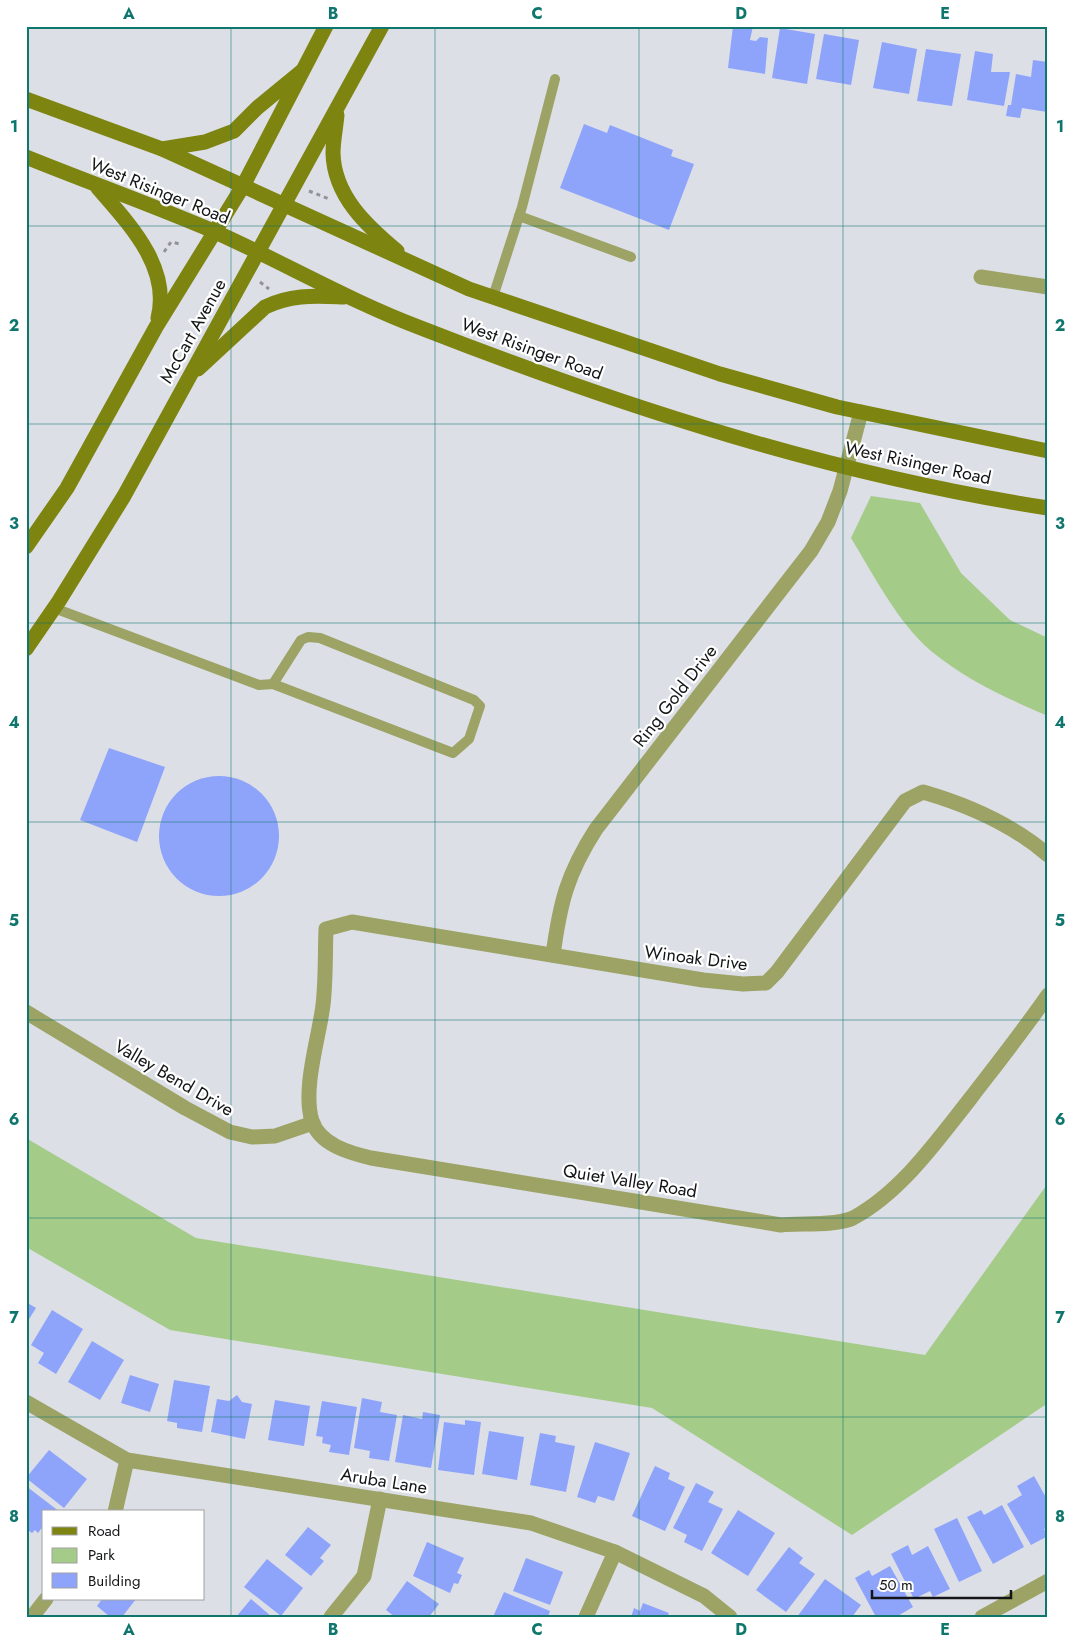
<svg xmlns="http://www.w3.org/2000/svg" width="1074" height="1643" viewBox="0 0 1074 1643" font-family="Jost,sans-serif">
	<rect width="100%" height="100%" fill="#dddfe7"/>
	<g fill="#a4cc88">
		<path d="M871,496L920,503L961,573L1010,620L1048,638V716C1004,697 968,681 931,651C898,623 873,574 851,538Z"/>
		<polygon points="26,1138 196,1238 925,1355 1048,1183 1048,1403 852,1535 652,1408 170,1330 26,1247"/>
	</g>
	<g fill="#8ea4fa">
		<polygon points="733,26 753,26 750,40 756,41 760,37 768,38 765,74 728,68"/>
		<polygon points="780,28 815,34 807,84 772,78"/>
		<polygon points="824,34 859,40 851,85 816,79"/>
		<polygon points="882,42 917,49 909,94 873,88"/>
		<polygon points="926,49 961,54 952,106 917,101"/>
		<polygon points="975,51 993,54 991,72 1010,72 1004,106 967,100"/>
		<polygon points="1033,60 1048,62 1047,112 1022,108 1020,118 1006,116 1008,105 1011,105 1016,74 1031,77"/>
		<polygon points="584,124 607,133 610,125 673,150 671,156 694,164 669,230 560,188"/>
		<polygon points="109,748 165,767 137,842 80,820"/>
		<circle cx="219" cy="836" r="60"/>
		<polygon points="26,1302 36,1308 26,1324"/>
		<polygon points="52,1310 83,1329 56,1374 38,1363 44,1353 31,1345"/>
		<polygon points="92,1341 124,1360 100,1400 68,1382"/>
		<polygon points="130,1375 159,1384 150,1412 121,1403"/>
		<polygon points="174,1380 210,1386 202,1432 177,1428 177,1423 167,1421"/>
		<polygon points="237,1395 242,1402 252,1404 245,1439 211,1432 217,1399 229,1401"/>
		<polygon points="362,1398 382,1402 380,1412 397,1415 389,1461 369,1458 370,1451 354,1448"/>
		<polygon points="275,1400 310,1406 304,1446 268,1440"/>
		<polygon points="322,1401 357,1407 349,1455 329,1452 331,1445 322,1443 323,1437 316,1436"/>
		<polygon points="423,1412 440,1415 431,1468 395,1462 403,1415 422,1419"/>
		<polygon points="465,1420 481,1422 474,1475 438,1470 444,1422 465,1425"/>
		<polygon points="489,1431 524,1437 517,1480 482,1474"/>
		<polygon points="540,1433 556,1436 555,1442 575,1446 566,1492 530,1485"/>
		<polygon points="595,1442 630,1453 614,1501 598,1496 595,1503 577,1497"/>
		<polygon points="49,1450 87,1479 64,1508 26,1478"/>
		<polygon points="655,1466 670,1473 668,1479 685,1487 665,1531 632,1516"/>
		<polygon points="1034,1476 1048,1501 1048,1527 1044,1529 1048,1536 1031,1545 1007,1504 1022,1495 1017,1486"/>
		<polygon points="696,1483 714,1492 708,1502 723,1509 702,1551 684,1542 687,1535 673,1528"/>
		<polygon points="26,1486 60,1512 44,1512 44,1525 38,1533 35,1530 32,1533 26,1529"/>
		<polygon points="1002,1505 1024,1547 993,1564 967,1517 981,1510 984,1515"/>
		<polygon points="738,1510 775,1533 748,1576 711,1553"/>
		<polygon points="957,1518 982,1571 959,1582 934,1529"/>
		<polygon points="308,1527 331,1545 320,1558 324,1561 311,1576 285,1555"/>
		<polygon points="427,1542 464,1558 457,1573 462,1575 458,1584 454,1583 450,1593 413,1576"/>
		<polygon points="908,1545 912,1555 928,1546 950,1589 933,1597 930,1591 914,1599 891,1554"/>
		<polygon points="789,1547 803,1558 799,1563 815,1574 786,1612 756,1590"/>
		<polygon points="526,1558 563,1572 550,1605 513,1591"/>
		<polygon points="267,1559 303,1588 281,1616 244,1587"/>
		<polygon points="890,1566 913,1607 896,1617 876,1617 855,1578 869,1570 872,1576"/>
		<polygon points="825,1579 861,1605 852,1617 797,1617"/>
		<polygon points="407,1581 439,1604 429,1617 395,1617 386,1610"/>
		<polygon points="504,1592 550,1611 548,1617 493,1617"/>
		<polygon points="102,1599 136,1599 122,1617 110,1617 97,1606"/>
		<polygon points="251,1599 272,1617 236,1617"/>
		<polygon points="643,1603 669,1613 667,1617 631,1617 634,1608 640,1611"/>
	</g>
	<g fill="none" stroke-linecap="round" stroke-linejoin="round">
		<g stroke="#929399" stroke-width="3" stroke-dasharray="4 4" stroke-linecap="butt">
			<polyline points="309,191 329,199"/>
			<polyline points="164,252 171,242 180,244"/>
			<polyline points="260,282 269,289"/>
		</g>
		<g stroke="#9ca365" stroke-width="10">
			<polyline points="519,216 631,257"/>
			<polyline points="493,297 522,207 555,79"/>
			<polyline points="54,608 259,685 273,684 301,640 308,637 320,638 474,700 480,706 469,739 453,753 273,684"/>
		</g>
		<g stroke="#9ca365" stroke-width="15">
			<polyline points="981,277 1048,287"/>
			<path d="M1048,855C1013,825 968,805 923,792L905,801L777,972L766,983L743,984L703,980L352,922L326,929C325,954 326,979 323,1005C319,1038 302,1089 312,1121C320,1145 350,1153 371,1158L781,1225C800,1223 837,1226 853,1218C901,1192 937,1141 970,1099C996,1065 1023,1031 1048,995"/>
			<path d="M553,955C560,903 567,874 596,829L811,551L828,522L840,491L861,412"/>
			<polyline points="26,1012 185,1108 230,1132 252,1137 275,1136 313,1123"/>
			<polyline points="26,1402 127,1460 531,1523 615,1552 704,1596 730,1617"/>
			<polyline points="115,1512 127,1460"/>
			<polyline points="32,1617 46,1599"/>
			<polyline points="331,1617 364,1576 380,1499"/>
			<polyline points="586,1617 615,1552"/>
			<polyline points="982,1617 1048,1581"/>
		</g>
		<g stroke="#7d840f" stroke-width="15">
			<polyline points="26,99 162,149 469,289 720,374 837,407 1048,451"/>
			<path d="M337,115C336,127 333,141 333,153C334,196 367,226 397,251"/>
			<polyline points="162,149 205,142 234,131 257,108 302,71"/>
			<path d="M26,157C88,182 152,205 213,231C283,262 349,301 421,328C623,407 833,475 1048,508"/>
			<path d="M98,188C129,224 171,267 158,318"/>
			<path d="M198,369L265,307C292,294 315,296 344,297"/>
			<polyline points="26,547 67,488 156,327 243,186 326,26"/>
			<polyline points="26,649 59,601 124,496 382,26"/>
		</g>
	</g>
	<path fill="none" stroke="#0f766e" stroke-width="1" stroke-opacity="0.55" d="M231,26V1617M435,26V1617M639,26V1617M843,26V1617M26,226H1048M26,424H1048M26,623H1048M26,822H1048M26,1020H1048M26,1218H1048M26,1417H1048"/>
	<g text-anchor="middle" stroke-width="4.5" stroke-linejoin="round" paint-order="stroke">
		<g font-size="18" fill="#141517" stroke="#fff">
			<text transform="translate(160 191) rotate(22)" y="6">West Risinger Road</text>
			<text transform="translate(193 331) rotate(-61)" y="6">McCart Avenue</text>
			<text transform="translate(532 349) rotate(20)" y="6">West Risinger Road</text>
			<text transform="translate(918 463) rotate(12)" y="6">West Risinger Road</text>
			<text transform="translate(675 696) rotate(-52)" y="6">Ring Gold Drive</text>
			<text transform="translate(696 958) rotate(7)" y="6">Winoak Drive</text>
			<text transform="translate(174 1078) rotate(30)" y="6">Valley Bend Drive</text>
			<text transform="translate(630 1181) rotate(9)" y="6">Quiet Valley Road</text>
			<text transform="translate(384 1481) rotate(9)" y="6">Aruba Lane</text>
		</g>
	</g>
	<rect width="1074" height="1643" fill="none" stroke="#ffffff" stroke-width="55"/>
	<rect x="42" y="1510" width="162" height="90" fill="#ffffff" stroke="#a1a1a2"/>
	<rect x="52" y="1527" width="25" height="8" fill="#7d840f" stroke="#a1a1a2"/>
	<text x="88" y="1536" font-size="15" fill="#141517">Road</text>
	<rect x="52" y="1548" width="25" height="15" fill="#a4cc88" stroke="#a1a1a2"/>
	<text x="88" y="1560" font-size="15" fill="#141517">Park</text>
	<rect x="52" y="1573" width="25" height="15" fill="#8ea4fa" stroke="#a1a1a2"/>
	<text x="88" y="1586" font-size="15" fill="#141517">Building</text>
	<path d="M872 1590v8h139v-8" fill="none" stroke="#141517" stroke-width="2.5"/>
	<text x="879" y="1590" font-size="15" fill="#141517" stroke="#ffffff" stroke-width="4" paint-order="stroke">50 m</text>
	<rect x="28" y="28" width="1018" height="1588" fill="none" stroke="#0f766e" stroke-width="2"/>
	<g font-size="16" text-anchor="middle" font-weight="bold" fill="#0f766e">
		<text x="129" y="19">A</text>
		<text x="333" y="19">B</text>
		<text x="537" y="19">C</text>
		<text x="741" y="19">D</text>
		<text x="945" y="19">E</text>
		<text x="14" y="132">1</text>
		<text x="1060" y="132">1</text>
		<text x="14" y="331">2</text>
		<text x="1060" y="331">2</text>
		<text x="14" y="529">3</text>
		<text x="1060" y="529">3</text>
		<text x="14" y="728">4</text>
		<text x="1060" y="728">4</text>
		<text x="14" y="926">5</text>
		<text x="1060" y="926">5</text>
		<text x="14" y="1125">6</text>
		<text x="1060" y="1125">6</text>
		<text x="14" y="1323">7</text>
		<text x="1060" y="1323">7</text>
		<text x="14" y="1522">8</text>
		<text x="1060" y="1522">8</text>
		<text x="129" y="1635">A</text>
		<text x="333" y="1635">B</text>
		<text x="537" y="1635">C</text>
		<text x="741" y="1635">D</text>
		<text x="945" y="1635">E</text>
	</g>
</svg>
